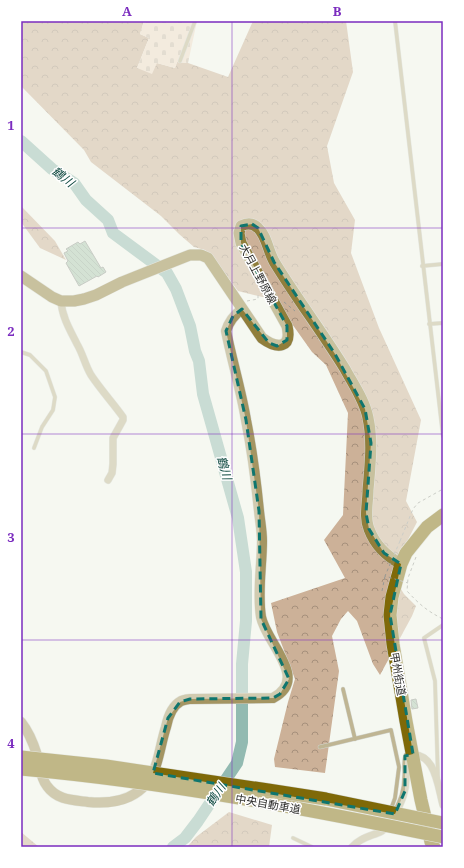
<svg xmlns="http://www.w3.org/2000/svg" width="464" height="868" viewBox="0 0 464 868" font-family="'Noto Serif','Noto Sans JP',serif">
	<defs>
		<pattern id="forest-crowns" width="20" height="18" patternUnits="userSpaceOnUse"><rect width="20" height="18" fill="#ccb198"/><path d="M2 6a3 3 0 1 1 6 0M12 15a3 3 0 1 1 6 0" fill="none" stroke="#a6907c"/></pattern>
		<pattern id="cemetery-stones" width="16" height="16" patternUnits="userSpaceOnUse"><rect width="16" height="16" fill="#efdbc8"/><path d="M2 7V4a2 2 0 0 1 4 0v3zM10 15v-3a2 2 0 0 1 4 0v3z" fill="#cdbcac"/></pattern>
		<pattern id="building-back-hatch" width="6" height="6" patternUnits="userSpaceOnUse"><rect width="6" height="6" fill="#abc8b1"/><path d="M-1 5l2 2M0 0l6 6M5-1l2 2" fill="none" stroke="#93ac99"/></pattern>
	</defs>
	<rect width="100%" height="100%" fill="#f5f8f1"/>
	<g fill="url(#forest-crowns)">
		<polygon points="21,21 144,21 140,34 149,38 137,68 157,63 175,68 177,62 188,63 228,77 253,21 346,21 353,72 327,146 334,183 355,220 351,253 379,328 421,420 406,501 417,522 391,573 404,594 416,606 412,616 380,675 373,664 357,621 348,611 341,619 332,636 339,671 325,773 275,767 274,759 288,702 295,679 277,632 271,603 345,578 324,540 343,515 348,413 326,365 312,352 275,300 238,291 211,255 205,250 194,247 179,234 161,216 91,162 84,150 21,86"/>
		<polygon points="21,206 55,241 66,260 40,248 21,222"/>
		<polygon points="229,812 272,825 269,847 187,847 196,837"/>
		<polygon points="21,832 39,847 21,847"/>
	</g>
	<polygon fill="url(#cemetery-stones)" points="144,21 197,21 188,63 177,62 175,68 157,63 152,74 137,68 149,38 140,34"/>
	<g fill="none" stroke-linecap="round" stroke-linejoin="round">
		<polyline stroke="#92bab1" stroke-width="12" points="21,141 52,169 74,183 86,200 108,220 113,233 167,273 176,289 190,326 195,351 199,361 203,394 238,518 246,572 246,621 242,664 242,742 237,763 198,821 185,838 173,847"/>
	</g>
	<g fill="url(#building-back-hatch)" stroke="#929792">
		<polygon points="85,241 101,268 103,267 106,272 98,277 97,276 79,286 66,263 68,261 64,253 68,251 66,249 78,242 80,244"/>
		<polygon points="416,699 418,708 412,709 411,700"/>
	</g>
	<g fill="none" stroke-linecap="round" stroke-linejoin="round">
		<g stroke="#d1d4ce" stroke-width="4.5">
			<g id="lane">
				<polyline points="395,21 443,436"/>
				<polyline points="180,61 195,21"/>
				<polyline points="422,266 443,264"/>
				<polyline points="429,324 443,323"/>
				<polyline points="21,352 30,355 46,371 55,397 53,410 42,427 34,448"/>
				<polyline points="343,689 355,739"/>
				<polyline points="320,747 391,730 399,767 395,798 391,809"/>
				<polyline points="438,778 435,681 424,638 443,625"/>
				<polyline points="293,838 312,847"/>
			</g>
		</g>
		<g stroke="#d1d4ce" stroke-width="8">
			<g id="street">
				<path d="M61,301C62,317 70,330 77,344C83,354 85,365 91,375C101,390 113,403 123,417V420L113,438V464L112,473L108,480"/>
				<path d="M395,815C401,802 406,793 406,778C407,771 405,763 407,756C435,748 438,787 443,805"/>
				<path d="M352,847C363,834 381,836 389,825"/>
			</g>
		</g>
		<g stroke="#d1d4ce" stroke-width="11">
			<path id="secondary" d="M21,722C29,732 33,742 37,755C40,765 40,777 47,786C57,800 72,800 88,802C118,805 146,797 156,765C160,753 162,739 166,727C168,717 172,706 181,701C184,700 187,699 190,699L273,698C310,679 266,643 261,617C257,592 262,566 262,541C262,531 260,521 259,511C256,481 252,450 246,420C241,390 232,361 226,331C229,321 234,315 242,309"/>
		</g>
		<g stroke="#d1d4ce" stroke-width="12">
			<path id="primary" d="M21,276L52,297L61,301H74L84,299L96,295L122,282L190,255H201L208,258L262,338C277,349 292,349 287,326L241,243L239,233L241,226C247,223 253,223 258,228C267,236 268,252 275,263C297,299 323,333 345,369C353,384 365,401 368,418C373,441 370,467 368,490C368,503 364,517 369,529C375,545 386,556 401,564"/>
		</g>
		<g stroke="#d1d4ce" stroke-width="14">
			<polyline id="highway" points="434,847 431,842 421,800 406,721 393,644 390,615 392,597 401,564 406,553 427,527 443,515"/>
		</g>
		<g stroke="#979994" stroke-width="1" stroke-dasharray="3 3" stroke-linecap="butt">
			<polyline points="247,301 258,299 258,293"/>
			<polyline points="284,302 295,311"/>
			<polyline points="400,541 413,509 418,503 443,489"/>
			<path d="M416,557L408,578L407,591C419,604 427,611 443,619"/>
			<polyline points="382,591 385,576"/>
		</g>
		<use href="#lane" stroke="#bfb593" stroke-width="3.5"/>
		<use href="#street" stroke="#bfb593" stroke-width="7"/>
		<use href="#secondary" stroke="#a49562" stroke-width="10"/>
		<use href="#primary" stroke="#907e3b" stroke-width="11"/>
		<use href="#highway" stroke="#7f6908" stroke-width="13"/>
		<g stroke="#d1d4ce" stroke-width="14" stroke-linecap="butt">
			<g id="highway-bridge">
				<polyline points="21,757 106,766 268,790 326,799 443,823"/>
				<path d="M21,769C163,782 304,808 443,837"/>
			</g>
		</g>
		<polyline stroke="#979994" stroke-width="1" stroke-dasharray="3 3" stroke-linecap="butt" points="400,541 385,576 408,583"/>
		<use href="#highway-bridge" stroke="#7f6908" stroke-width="13"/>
	</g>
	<path d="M0 0H464V868H0ZM252,224L258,228L274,262L335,354L365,409L371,443L366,513L369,529L384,553L401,564L390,615L413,754L405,756V791L395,814L153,773L168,718L180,702L190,699L273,698L280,694L289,679L261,619L259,511L246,420L226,331L233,316L242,309L269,343L277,346L287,340V326L241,243V226Z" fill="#f5f8f1" fill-opacity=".55" fill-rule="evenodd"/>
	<path fill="none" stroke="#0f766e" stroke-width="3" stroke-dasharray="8 5" stroke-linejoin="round" d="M252,224L258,228L274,262L335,354L365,409L371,443L366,513L369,529L384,553L401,564L390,615L413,754L405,756V791L395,814L153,773L168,718L180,702L190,699L273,698L280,694L289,679L261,619L259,511L246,420L226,331L233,316L242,309L269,343L277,346L287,340V326L241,243V226Z"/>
	<path fill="none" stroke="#7b2cbf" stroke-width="1" stroke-opacity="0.55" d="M232,21V847M21,228H443M21,434H443M21,640H443"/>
	<g text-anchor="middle" stroke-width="3" stroke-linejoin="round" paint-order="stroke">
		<g font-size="11" fill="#2f2f2d" stroke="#fff">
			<text transform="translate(258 274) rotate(62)" y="4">大月上野原線</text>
			<text transform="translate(398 674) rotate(80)" y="4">甲州街道</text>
			<text transform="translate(268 804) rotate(10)" y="4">中央自動車道</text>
		</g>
		<g font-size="12" font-style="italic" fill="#0e4940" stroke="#fff">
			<text transform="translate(63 177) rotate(38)" y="4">鶴川</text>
			<text transform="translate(224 468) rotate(75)" y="4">鶴川</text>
			<text transform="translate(216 795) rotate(-56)" y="4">鶴川</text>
		</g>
	</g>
	<rect width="464" height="868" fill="none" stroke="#ffffff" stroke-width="44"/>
	<rect x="22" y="22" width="420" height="824" fill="none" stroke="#7b2cbf" stroke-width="1.5"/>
	<g font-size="13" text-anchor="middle" font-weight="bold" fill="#7b2cbf">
		<text x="127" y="16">A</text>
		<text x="337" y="16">B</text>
		<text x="11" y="130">1</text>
		<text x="11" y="336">2</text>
		<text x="11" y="542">3</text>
		<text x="11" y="748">4</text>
	</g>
</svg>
